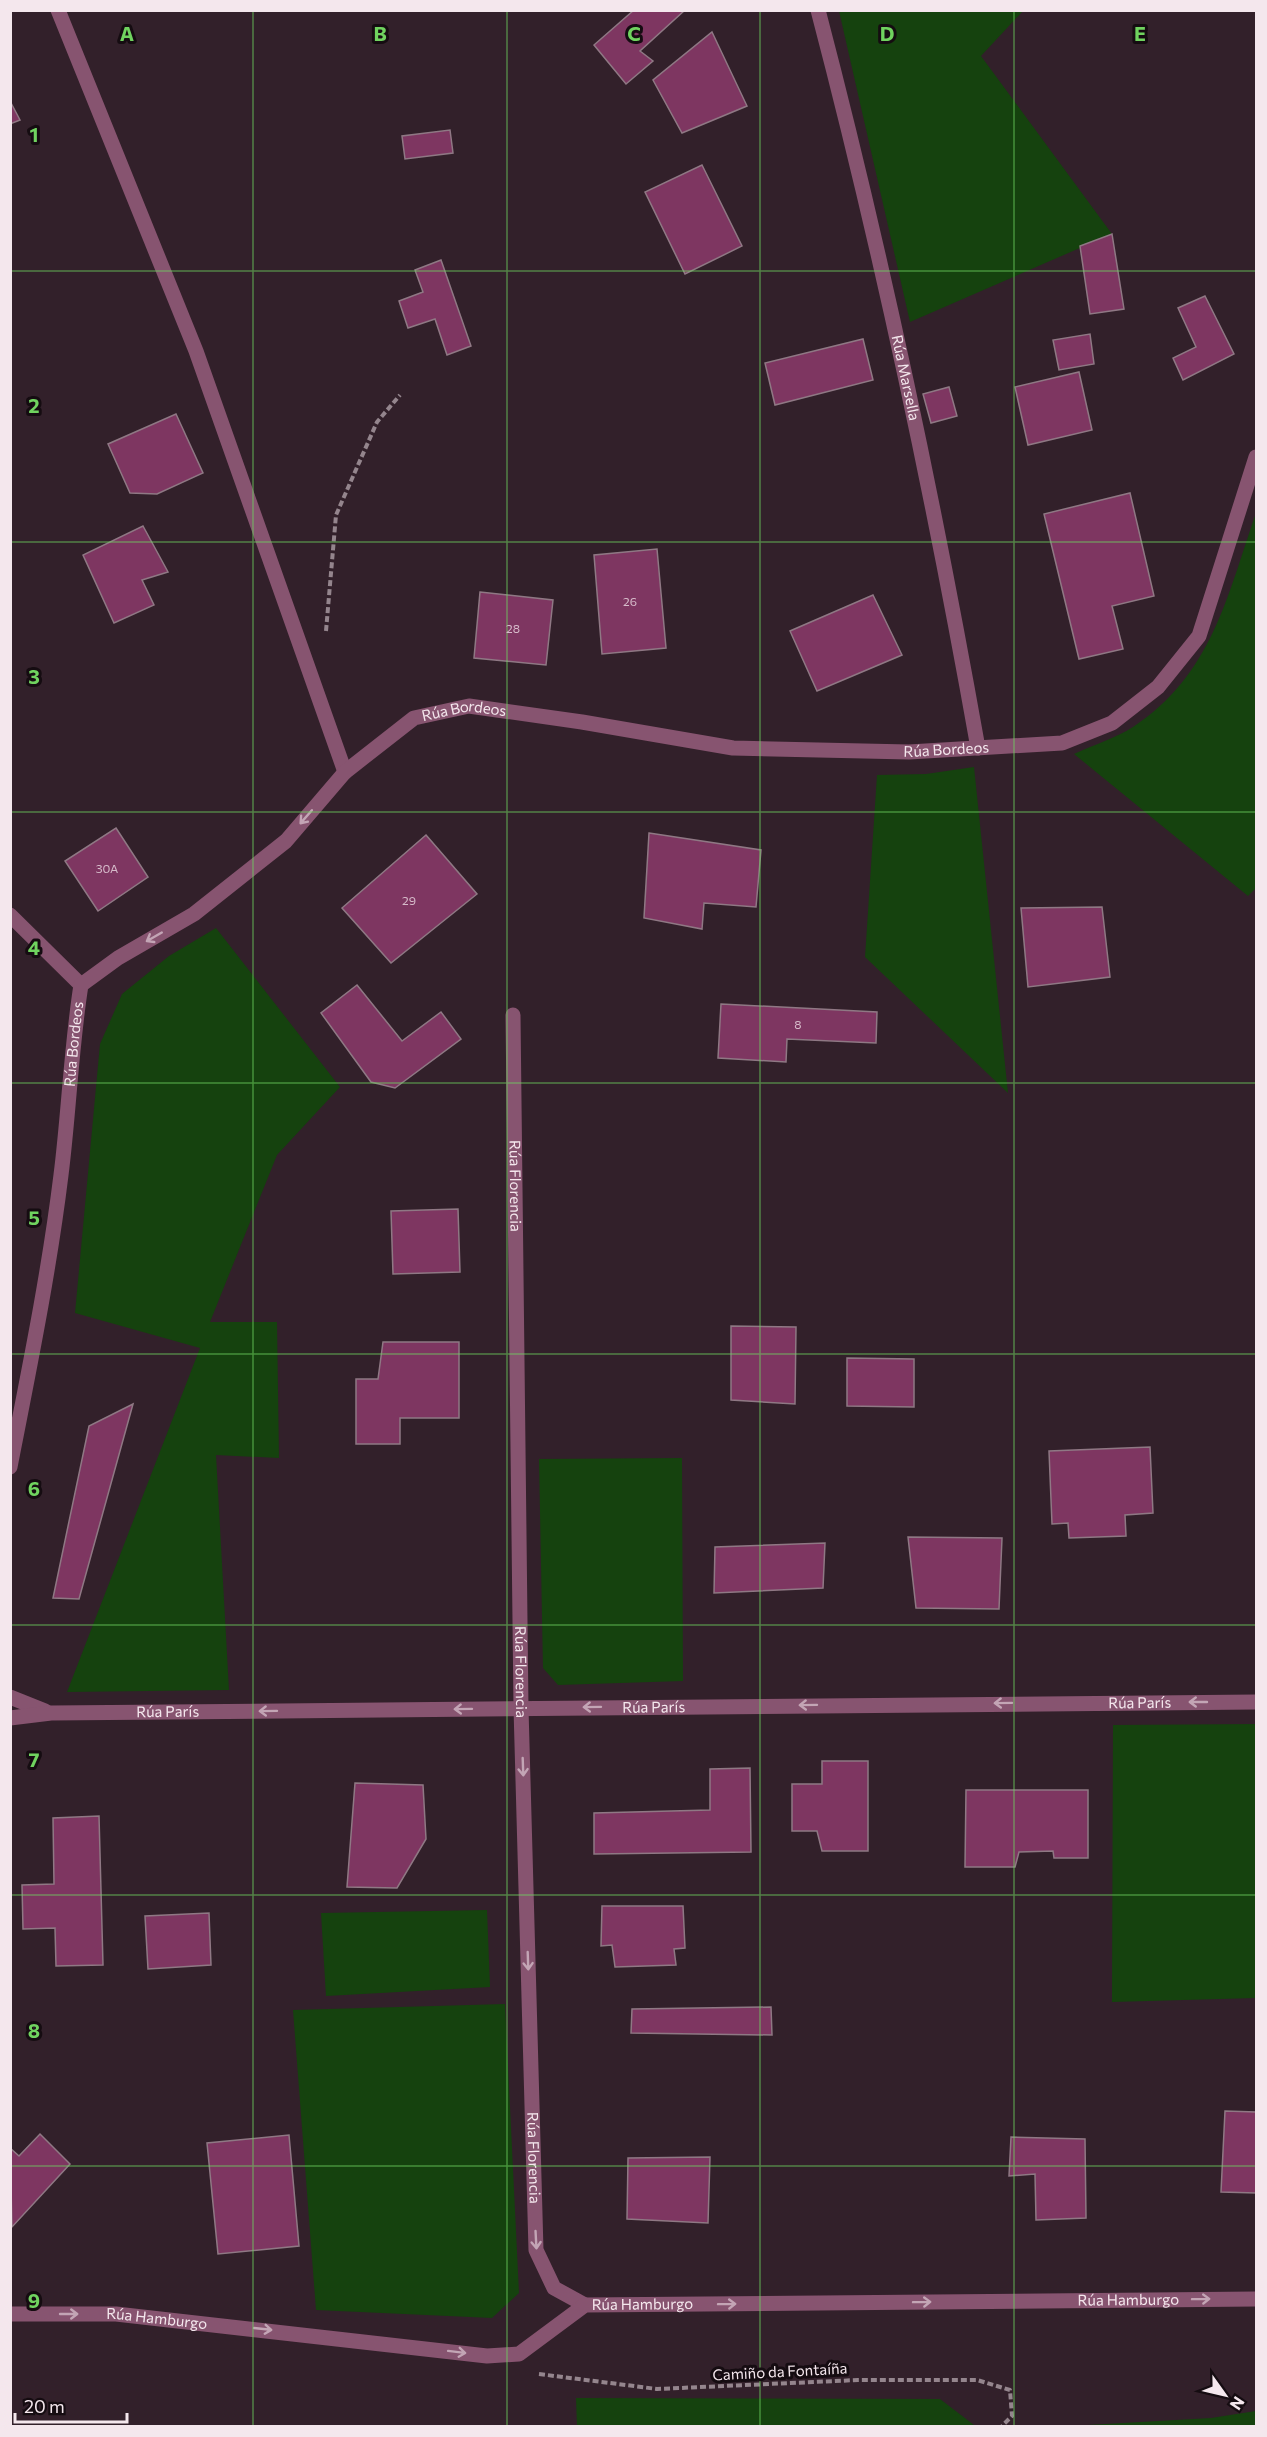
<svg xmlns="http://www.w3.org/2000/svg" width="1267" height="2437" viewBox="0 0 1267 2437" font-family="Commissioner,sans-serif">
	<rect width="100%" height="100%" fill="#32202a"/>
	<g fill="#15420e">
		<polygon points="839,11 1023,11 981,56 1112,234 910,322"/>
		<path d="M1256,513V888L1248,896L1074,754C1093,745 1116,738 1133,727C1212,675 1227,596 1256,513Z"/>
		<polygon points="974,767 1008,1093 865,957 877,775 926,774"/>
		<polygon points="216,928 340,1087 277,1155 210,1322 277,1322 279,1458 216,1455 229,1690 67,1692 200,1348 75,1313 100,1044 122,994 169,956"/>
		<polygon points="682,1458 683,1681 558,1685 543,1668 539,1459"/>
		<polygon points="1256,1724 1256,1998 1112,2002 1113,1725"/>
		<polygon points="487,1910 490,1987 326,1996 321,1913"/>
		<polygon points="505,2004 519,2293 492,2318 316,2310 293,2010"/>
		<polygon points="576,2398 940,2399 974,2425 577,2426"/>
		<polygon points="1256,2411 1256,2426 1070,2426 1211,2418"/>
	</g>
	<g fill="#7e3661" stroke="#8f7884" stroke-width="1.5">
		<polygon points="634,10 685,10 640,51 653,61 626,84 594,45"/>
		<polygon points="712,32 747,106 682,133 653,80"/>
		<polygon points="10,101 20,120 10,124"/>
		<polygon points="450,130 453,153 405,159 402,136"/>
		<polygon points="702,165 742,246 685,274 645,192"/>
		<polygon points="1112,234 1124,309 1090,314 1080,246"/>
		<polygon points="441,260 471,346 447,355 435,319 408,328 399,301 423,292 415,270"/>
		<polygon points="1205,296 1234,354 1183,380 1173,358 1196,347 1178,308"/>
		<polygon points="1090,334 1094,364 1059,370 1053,340"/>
		<polygon points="863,339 873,380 775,405 765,363"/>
		<polygon points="1079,372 1092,430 1028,445 1015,387"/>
		<polygon points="949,387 957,416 931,423 923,394"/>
		<polygon points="176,414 203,473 157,494 130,493 108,444"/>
		<polygon points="1130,493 1154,596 1112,606 1123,649 1079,659 1044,514"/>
		<polygon points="143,526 168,572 142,580 154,605 114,623 83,555"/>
		<polygon points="657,549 666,648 602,654 594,555"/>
		<polygon points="480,592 553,600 546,665 474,658"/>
		<polygon points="873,595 902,655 817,691 790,631"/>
		<polygon points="116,828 148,877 98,911 65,861"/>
		<polygon points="649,833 761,850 756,907 704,903 702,929 644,918"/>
		<polygon points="426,835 477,894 391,963 342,908"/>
		<polygon points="1102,907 1110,977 1028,987 1021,908"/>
		<polygon points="357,985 402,1041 441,1012 461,1039 395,1088 371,1082 321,1013"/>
		<polygon points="721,1004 877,1012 876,1043 787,1039 786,1062 718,1058"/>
		<polygon points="458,1209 460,1272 393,1274 391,1211"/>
		<polygon points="731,1326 796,1327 795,1404 731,1400"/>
		<polygon points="383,1342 459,1342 459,1418 400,1418 400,1444 356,1444 356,1379 378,1379"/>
		<polygon points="847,1358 914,1359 914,1407 847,1406"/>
		<polygon points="133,1404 79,1599 53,1598 89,1426"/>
		<polygon points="1150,1447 1153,1513 1125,1515 1126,1536 1069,1538 1068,1523 1052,1524 1049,1451"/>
		<polygon points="908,1537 1002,1538 999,1609 916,1608"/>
		<polygon points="825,1543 823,1588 714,1593 715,1547"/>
		<polygon points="822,1761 868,1761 868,1851 822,1851 817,1831 792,1831 792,1784 822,1784"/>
		<polygon points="750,1768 751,1852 594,1854 594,1813 710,1810 710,1769"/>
		<polygon points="355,1783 423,1785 426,1839 397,1888 347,1887"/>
		<polygon points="966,1790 1088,1790 1088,1858 1054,1858 1053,1851 1019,1852 1015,1867 965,1867"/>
		<polygon points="99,1816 103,1965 56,1966 55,1928 23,1929 22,1885 54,1884 53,1818"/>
		<polygon points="602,1906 683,1906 685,1948 674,1949 676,1965 615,1967 612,1945 601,1946"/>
		<polygon points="209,1913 211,1965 148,1969 145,1916"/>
		<polygon points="771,2007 772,2035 631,2033 632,2009"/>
		<polygon points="1225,2111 1256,2112 1256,2193 1221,2192"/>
		<polygon points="40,2134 70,2164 12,2227 10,2148 19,2156"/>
		<polygon points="289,2135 299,2246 218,2254 207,2143"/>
		<polygon points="1011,2137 1085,2139 1086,2218 1036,2220 1035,2174 1009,2176"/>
		<polygon points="710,2157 708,2223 627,2219 628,2158"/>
	</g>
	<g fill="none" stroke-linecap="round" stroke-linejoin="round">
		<g stroke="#94858d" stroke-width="4" stroke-dasharray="6 3" stroke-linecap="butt">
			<polyline points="326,631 336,515 377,422 400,395"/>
			<polyline points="539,2374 657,2389 858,2380 977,2380 1010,2390 1012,2416 1002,2426"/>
		</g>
		<g stroke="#875470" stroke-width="15">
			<polyline points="58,10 196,351 345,772"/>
			<path id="s1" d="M818,10C882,254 934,500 978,748"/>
			<polyline points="10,915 81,985"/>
			<path id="s2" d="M513,1015L521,1708L536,2250L554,2288L585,2305"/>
			<path id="s3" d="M10,1467C29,1370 49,1273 61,1175C69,1112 71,1048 81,985L118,958L194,914L286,841L345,772L414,718L469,706L582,722L733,748L909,752L1062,743L1112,723L1158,687L1199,636L1256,457"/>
			<polyline points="10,1697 45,1711"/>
			<path id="s4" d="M10,1718L51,1713L1256,1702"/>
			<path id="s5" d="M10,2314H116L487,2356L519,2354L585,2305L1256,2299"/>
		</g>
	</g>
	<defs><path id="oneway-shaft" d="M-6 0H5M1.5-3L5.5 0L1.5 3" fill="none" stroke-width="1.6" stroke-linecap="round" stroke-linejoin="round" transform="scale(1.5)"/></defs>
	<g stroke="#c3a5b5">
		<use href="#oneway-shaft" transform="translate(306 817) rotate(131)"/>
		<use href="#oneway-shaft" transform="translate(154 937) rotate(150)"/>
		<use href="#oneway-shaft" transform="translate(1198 1702) rotate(180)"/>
		<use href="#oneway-shaft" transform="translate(1003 1703) rotate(179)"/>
		<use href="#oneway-shaft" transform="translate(808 1705) rotate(179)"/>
		<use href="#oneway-shaft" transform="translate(592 1707) rotate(179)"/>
		<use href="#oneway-shaft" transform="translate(463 1709) rotate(179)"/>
		<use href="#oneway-shaft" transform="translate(268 1711) rotate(179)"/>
		<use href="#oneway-shaft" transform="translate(523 1767) rotate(88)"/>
		<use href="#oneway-shaft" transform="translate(528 1961) rotate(88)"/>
		<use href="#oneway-shaft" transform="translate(536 2240) rotate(87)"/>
		<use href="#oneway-shaft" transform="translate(1201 2299) rotate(-1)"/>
		<use href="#oneway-shaft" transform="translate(922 2302) rotate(-1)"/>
		<use href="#oneway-shaft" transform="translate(727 2304) rotate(-1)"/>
		<use href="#oneway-shaft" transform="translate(69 2314)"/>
		<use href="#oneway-shaft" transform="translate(263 2329) rotate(6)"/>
		<use href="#oneway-shaft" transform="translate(457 2352) rotate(7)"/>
	</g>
	<path fill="none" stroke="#70d35f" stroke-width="1.5" stroke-opacity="0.55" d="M253,10V2426M507,10V2426M760,10V2426M1014,10V2426M10,271H1256M10,542H1256M10,812H1256M10,1083H1256M10,1354H1256M10,1625H1256M10,1895H1256M10,2166H1256"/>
	<g text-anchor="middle" stroke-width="6" stroke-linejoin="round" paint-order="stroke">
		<g font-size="12" fill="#d6bbca">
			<text x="630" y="606">26</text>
			<text x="513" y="633">28</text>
			<text x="107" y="873">30A</text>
			<text x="409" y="905">29</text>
			<text x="798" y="1029">8</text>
		</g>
		<g font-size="15" fill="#f4e7ed" stroke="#150c11">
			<text dy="5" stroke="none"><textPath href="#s1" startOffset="378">Rúa Marsella</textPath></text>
			<text dy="5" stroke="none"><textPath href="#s3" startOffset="968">Rúa Bordeos</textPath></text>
			<text dy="5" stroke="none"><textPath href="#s3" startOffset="1454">Rúa Bordeos</textPath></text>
			<text dy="5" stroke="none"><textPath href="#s3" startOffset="428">Rúa Bordeos</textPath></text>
			<text dy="5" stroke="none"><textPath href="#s2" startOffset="171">Rúa Florencia</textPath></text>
			<text dy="5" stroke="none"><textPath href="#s2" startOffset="657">Rúa Florencia</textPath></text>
			<text dy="5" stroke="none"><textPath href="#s4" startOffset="1130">Rúa París</textPath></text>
			<text dy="5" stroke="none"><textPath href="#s4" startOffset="644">Rúa París</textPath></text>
			<text dy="5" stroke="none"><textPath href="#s4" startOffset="158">Rúa París</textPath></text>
			<text dy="5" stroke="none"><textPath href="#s2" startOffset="1143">Rúa Florencia</textPath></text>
			<text dy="5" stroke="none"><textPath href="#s5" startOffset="1137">Rúa Hamburgo</textPath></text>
			<text dy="5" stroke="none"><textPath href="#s5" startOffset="651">Rúa Hamburgo</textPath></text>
			<text dy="5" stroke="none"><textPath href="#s5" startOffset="147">Rúa Hamburgo</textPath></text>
			<text transform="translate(780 2372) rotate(-3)" y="5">Camiño da Fontaíña</text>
		</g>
	</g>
	<g font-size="20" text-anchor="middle" font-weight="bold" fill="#70d35f" stroke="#150c11" stroke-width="6" stroke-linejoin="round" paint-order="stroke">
		<text x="127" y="41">A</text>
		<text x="380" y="41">B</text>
		<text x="634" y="41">C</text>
		<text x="887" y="41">D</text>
		<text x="1140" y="41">E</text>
		<text x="34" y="142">1</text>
		<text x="34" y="413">2</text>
		<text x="34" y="684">3</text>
		<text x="34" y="955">4</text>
		<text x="34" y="1225">5</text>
		<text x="34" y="1496">6</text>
		<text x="34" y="1767">7</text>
		<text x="34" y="2038">8</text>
		<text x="34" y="2308">9</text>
	</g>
	<rect width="1267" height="2437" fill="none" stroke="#f4e7ed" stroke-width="24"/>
	<g transform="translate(1225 2395) rotate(124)" stroke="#150c11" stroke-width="4.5" paint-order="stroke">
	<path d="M0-4.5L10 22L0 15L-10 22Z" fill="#f4e7ed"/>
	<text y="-9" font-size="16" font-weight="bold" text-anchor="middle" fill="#f4e7ed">N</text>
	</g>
	<path d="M15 2413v9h112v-9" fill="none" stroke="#f4e7ed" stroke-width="3"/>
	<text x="24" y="2413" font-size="18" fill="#f4e7ed" stroke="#150c11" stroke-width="4.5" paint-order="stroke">20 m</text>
</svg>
